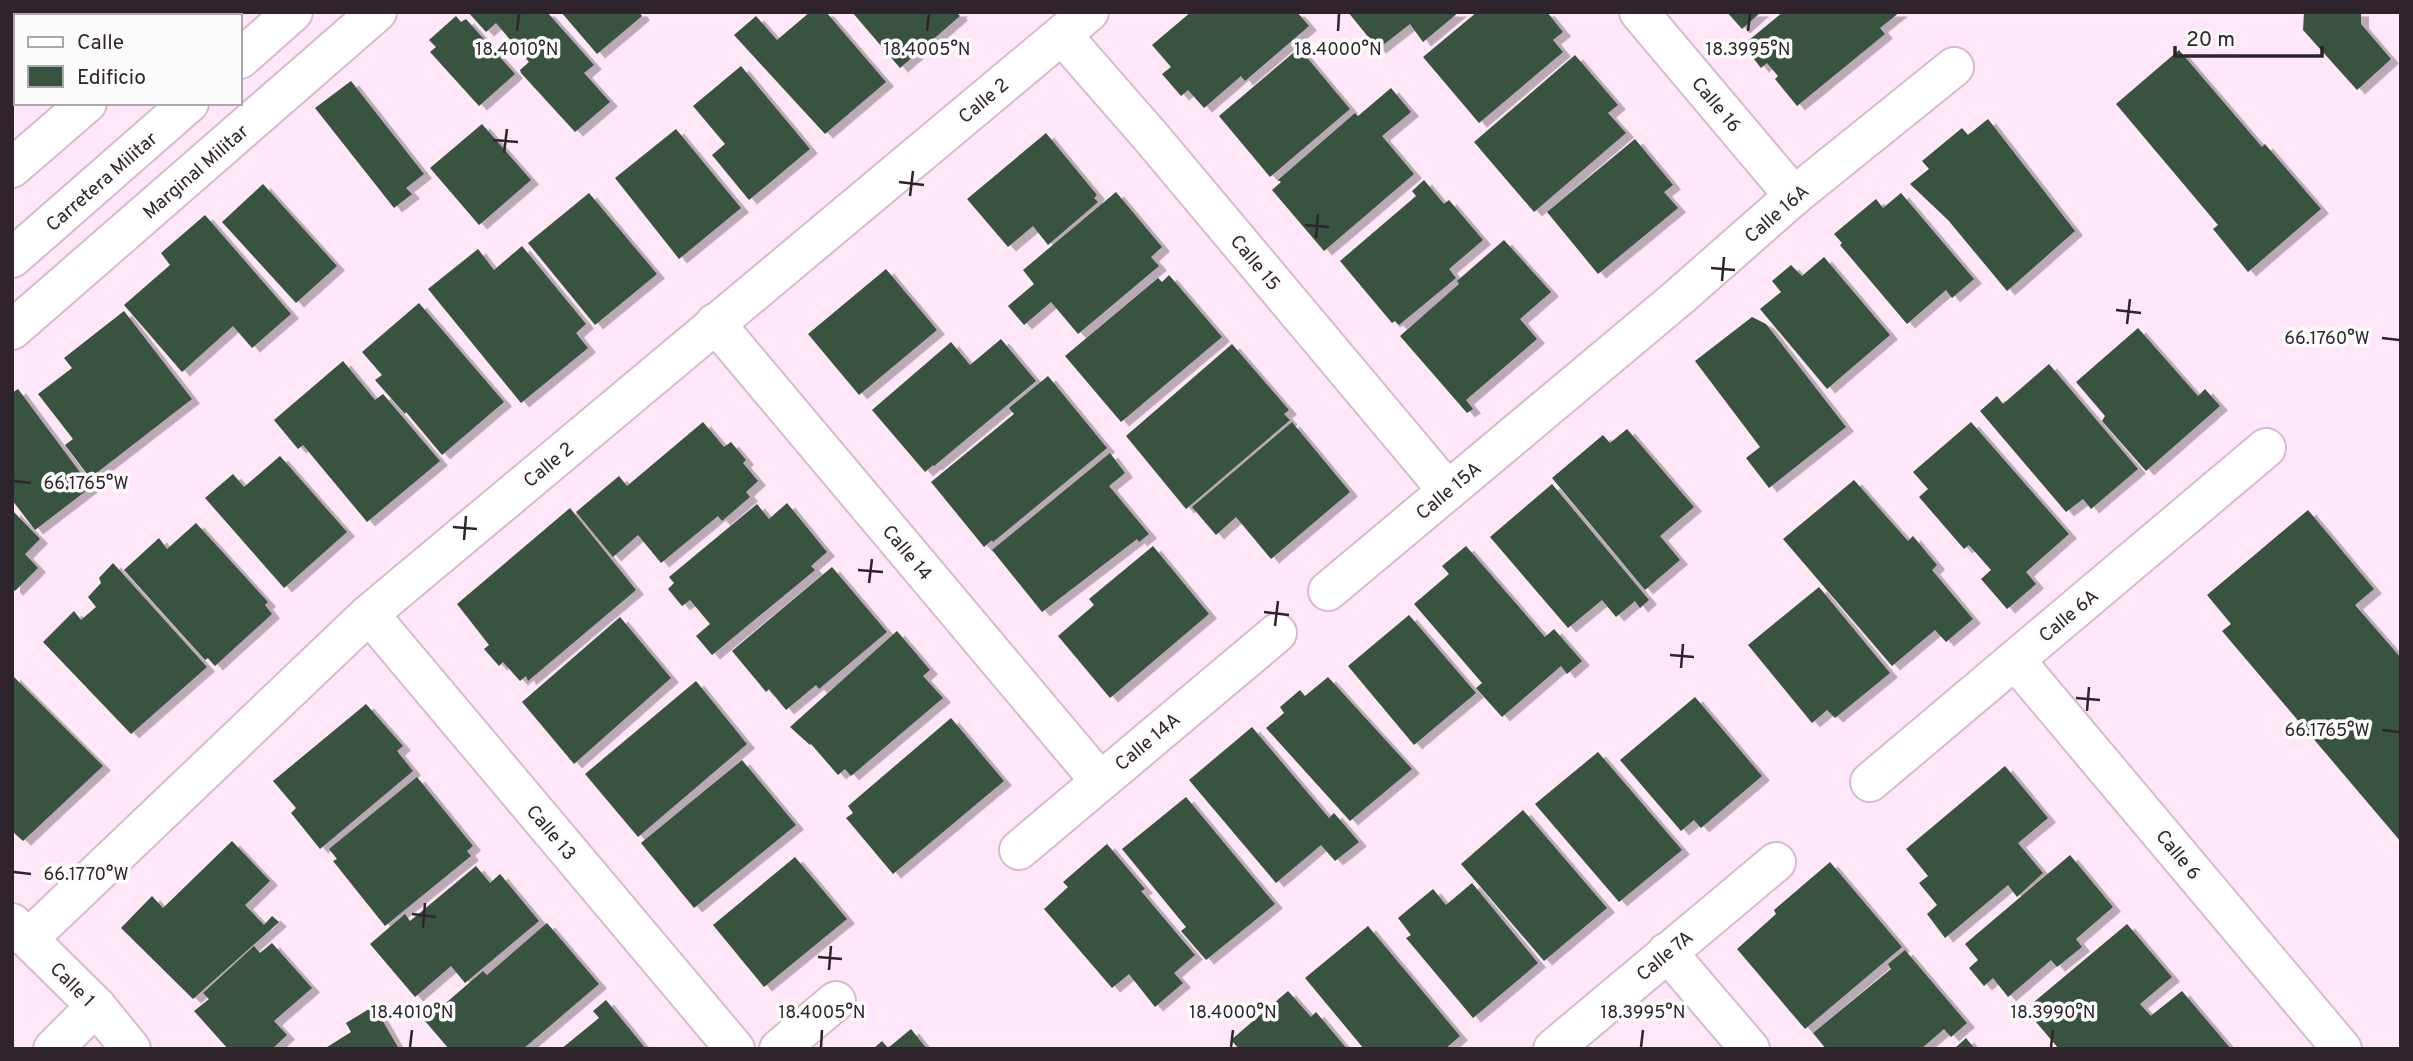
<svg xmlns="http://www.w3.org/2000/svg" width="2413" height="1061" viewBox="0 0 2413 1061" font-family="Overpass,sans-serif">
	<defs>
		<filter id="shadow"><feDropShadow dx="8" dy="4.5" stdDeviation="0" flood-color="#0004"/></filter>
	</defs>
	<rect width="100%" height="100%" fill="#ffe7f8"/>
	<g fill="#385240" filter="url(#shadow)">
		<polygon points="12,12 94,12 90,16 16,16 16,34 12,31"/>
		<polygon points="468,12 547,12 594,65 584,73 610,102 575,132 521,73 520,70 529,62 496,23 486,32"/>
		<polygon points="561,12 639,12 642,16 597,54"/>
		<polygon points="810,12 826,12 886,82 825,134 734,35 756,16 777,40"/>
		<polygon points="852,12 960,12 958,14 960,16 900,68"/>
		<polygon points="1191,12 1297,12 1309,26 1245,81 1241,76 1204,108 1188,90 1181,96 1162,74 1171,67 1152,45"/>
		<polygon points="1348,12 1459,12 1423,42 1410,24 1378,49"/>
		<polygon points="1477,12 1547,12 1563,32 1553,40 1563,52 1479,123 1423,57"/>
		<polygon points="1727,12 1761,12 1742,29"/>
		<polygon points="1783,12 1900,12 1880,28 1885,34 1797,106 1775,79 1778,76 1767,63 1761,68 1743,45"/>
		<polygon points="2304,12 2361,12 2361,24 2391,59 2357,90 2303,30"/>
		<polygon points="456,16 461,22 466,19 515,74 479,106 430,52 436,47 429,40"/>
		<polygon points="1299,48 1350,109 1270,177 1219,116"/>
		<polygon points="2179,50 2262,147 2265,144 2321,209 2248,272 2213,229 2218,225 2116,104"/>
		<polygon points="1575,55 1618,105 1608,113 1626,133 1534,212 1474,142"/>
		<polygon points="741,66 810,149 749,200 712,155 725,144 693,106"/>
		<polygon points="351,81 424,174 406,188 412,194 394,208 315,108"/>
		<polygon points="1391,88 1411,112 1382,136 1414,174 1324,251 1272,190 1281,182 1278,180 1355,113 1358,116"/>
		<polygon points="1988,119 2075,231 2007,291 1948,220 1910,184 1929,169 1922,161 1962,128 1968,135"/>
		<polygon points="482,124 531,180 479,225 430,168"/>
		<polygon points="676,129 741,208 679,259 615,178"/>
		<polygon points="1046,133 1097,195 1094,198 1098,202 1048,245 1033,226 1008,247 967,199"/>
		<polygon points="1635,139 1673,185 1664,192 1678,208 1598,274 1547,212"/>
		<polygon points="1424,180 1444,204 1449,200 1483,240 1449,269 1456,278 1399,325 1395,321 1392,323 1340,261 1416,196 1412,191"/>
		<polygon points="263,184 337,266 296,303 222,222"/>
		<polygon points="1116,192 1162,247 1151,257 1159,266 1078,334 1051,302 1024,325 1008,306 1034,284 1023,270"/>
		<polygon points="589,193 657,274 595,325 528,243"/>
		<polygon points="1901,193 1974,279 1952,298 1946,290 1907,324 1840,245 1842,243 1834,234 1876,199 1883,208"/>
		<polygon points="205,215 291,314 252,348 233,326 182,372 124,305 170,265 161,253"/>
		<polygon points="1504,240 1551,292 1520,319 1537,339 1466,400 1473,409 1467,413 1400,336 1459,284 1457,281"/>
		<polygon points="522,246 586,324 576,333 588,348 521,403 428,289 478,249 494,270"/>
		<polygon points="1824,257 1890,335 1827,389 1760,309 1781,292 1772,281 1791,265 1802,276"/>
		<polygon points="886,269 937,330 859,395 808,334"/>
		<polygon points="1169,275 1222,337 1121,422 1065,356 1158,278 1162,282"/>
		<polygon points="419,303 504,402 442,455 406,412 405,414 375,380 382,375 362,352"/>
		<polygon points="124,311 192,399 90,478 65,445 73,439 38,394 72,368 64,358"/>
		<polygon points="1752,317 1766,324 1846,427 1769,488 1746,458 1760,447 1695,361"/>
		<polygon points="2138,328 2198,396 2205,389 2220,406 2146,471 2102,421 2105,416 2076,382"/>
		<polygon points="1001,339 1036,381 934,466 933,465 925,472 872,410 951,342 970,365"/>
		<polygon points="1232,344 1289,410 1284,414 1290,420 1186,509 1126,436"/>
		<polygon points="343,361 375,400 383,394 440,461 367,522 303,445 298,449 274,420"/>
		<polygon points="2049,364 2138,469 2091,509 2083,499 2066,512 1980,411 1997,396 2003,404"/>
		<polygon points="1048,376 1107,448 993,542 992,540 984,547 931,482 1014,414 1009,408"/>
		<polygon points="18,389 91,487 35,530 12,500 12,393"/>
		<polygon points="703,422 724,447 731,442 746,460 743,463 758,481 746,492 750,497 722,521 718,516 661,563 638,535 613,557 576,512 619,476 627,486"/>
		<polygon points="1292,422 1350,492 1271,559 1236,517 1216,535 1192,507"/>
		<polygon points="1971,422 2069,534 2026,572 2036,584 2007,609 1981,579 1991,570 1969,545 1964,549 1919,497 1928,489 1913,472"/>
		<polygon points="1627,429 1694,507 1660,536 1680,560 1645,590 1552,478 1603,435 1610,443"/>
		<polygon points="1110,453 1125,473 1109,486 1149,534 1139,542 1137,539 1042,612 992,550"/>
		<polygon points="280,456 347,532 284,588 205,498 233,474 244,487"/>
		<polygon points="1854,480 1908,541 1913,536 1937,565 1932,570 1973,619 1946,642 1935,630 1892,666 1783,539"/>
		<polygon points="1552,484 1649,600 1640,608 1635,601 1616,617 1602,600 1568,628 1490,537"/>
		<polygon points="787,503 827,552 811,566 815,570 712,655 696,636 710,624 690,600 682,606 668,589 674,583 669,577 757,504 769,519"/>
		<polygon points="570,508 636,590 528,681 526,676 520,681 503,662 499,666 484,649 489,645 457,604"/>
		<polygon points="12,510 40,539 25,554 38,568 15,591 12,588"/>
		<polygon points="2308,510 2374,589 2355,605 2401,658 2401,842 2222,631 2231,624 2207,595"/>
		<polygon points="196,523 268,602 265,605 272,614 215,666 208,658 205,660 124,570 159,538 167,549"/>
		<polygon points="1153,546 1209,614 1110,698 1058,636 1094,605 1089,599"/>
		<polygon points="1466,546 1545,637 1554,629 1582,661 1567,674 1561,666 1502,717 1476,688 1482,683 1414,604 1449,574 1442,566"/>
		<polygon points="113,563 207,667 131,734 43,642 74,611 81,620 96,607 88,597 101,583 99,578"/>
		<polygon points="832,567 887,632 819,689 816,685 786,710 769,689 766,692 732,651"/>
		<polygon points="1819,587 1890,673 1835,718 1827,710 1812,723 1748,645"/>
		<polygon points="1409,615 1476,693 1414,745 1348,666"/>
		<polygon points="620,617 671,678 574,764 522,702"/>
		<polygon points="897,631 930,670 923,676 943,698 851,776 845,769 838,775 811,744 810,745 790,727"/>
		<polygon points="12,675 103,766 23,841 12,831"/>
		<polygon points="1328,677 1412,769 1350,821 1266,728 1284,713 1280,707 1300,690 1305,696"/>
		<polygon points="696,681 747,744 638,837 585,774"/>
		<polygon points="1695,697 1762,776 1701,828 1694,820 1681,831 1620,760"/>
		<polygon points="366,704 403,746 397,751 413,771 320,849 291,813 296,808 273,781"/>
		<polygon points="951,718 1004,781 893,874 846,818 853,813 848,806"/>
		<polygon points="1252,727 1329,818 1334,813 1359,842 1335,861 1321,845 1276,883 1189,780"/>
		<polygon points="1598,752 1682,850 1619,902 1535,804"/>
		<polygon points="742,760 796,825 694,908 641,843"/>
		<polygon points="2005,766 2048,818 2018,843 2043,873 2017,897 2008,885 1945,938 1927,914 1937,905 1919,883 1928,876 1906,849"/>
		<polygon points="417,777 473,846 467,851 471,856 385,926 333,861 337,859 329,849"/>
		<polygon points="1186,797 1275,904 1206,960 1181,931 1186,927 1122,849"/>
		<polygon points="1523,810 1607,908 1544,961 1461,864"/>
		<polygon points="232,841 270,881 245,905 264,925 272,916 279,922 193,999 121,928 152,896 163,908"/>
		<polygon points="1107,844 1145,889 1141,891 1195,955 1174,973 1183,983 1155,1007 1129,974 1112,988 1044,909 1068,887 1063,882"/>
		<polygon points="2070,855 2113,907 2076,939 2082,947 2057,967 2051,960 2008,997 1993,978 1984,986 1969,968 1978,960 1965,944"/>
		<polygon points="795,857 847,919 764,987 713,925"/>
		<polygon points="1830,862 1902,947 1805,1029 1737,949 1776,914 1774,910"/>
		<polygon points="476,866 490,883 500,874 539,921 465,983 451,966 415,997 370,944 405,914 410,921"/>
		<polygon points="1472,883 1538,963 1473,1018 1406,938 1411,935 1398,918 1433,889 1446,905"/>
		<polygon points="547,923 599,984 523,1049 449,1049 425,1021 483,971 487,975"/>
		<polygon points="2127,924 2172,977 2140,1004 2151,1016 2133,1030 2182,991 2231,1049 2059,1049 2036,1022 2044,1015 2034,1002"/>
		<polygon points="1368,926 1460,1036 1445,1049 1364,1049 1305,978"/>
		<polygon points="272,943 312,988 274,1021 287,1035 272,1049 228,1049 194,1011 209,999 203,993 254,946 260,953"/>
		<polygon points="1905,950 1967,1023 1951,1037 1944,1029 1921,1049 1826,1049 1813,1033 1891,969 1888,964"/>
		<polygon points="1288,991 1311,1017 1316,1012 1347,1049 1239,1049 1231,1040"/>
		<polygon points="606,1000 646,1049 561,1049 599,1018 593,1011"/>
		<polygon points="374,1006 399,1049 324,1049 351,1032 346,1023"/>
		<polygon points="911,1029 927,1049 873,1049 882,1041 888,1048"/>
		<polygon points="1966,1038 1975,1049 1954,1049"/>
	</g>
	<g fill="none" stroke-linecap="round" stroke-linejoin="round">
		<g stroke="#d7bacf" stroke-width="42">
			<g id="minor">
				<polyline points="1639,12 1794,196"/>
				<polyline points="1062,35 1151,137 1447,490"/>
				<polyline points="715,323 1100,781"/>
				<polyline points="12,330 377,12"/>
				<polyline points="1328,591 1678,298 1794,196 1954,67"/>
				<polyline points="369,614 735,1049"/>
				<polyline points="2015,660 2342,1049"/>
				<polyline points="1870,782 2266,448"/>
				<polyline points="1019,850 1277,633"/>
				<polyline points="12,923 96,1006 131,1049"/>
				<polyline points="28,939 369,614 1089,12"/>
				<polyline points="1667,952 1750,1049"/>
				<polyline points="53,1049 96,1006"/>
				<polyline points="779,1049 836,1001"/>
				<polyline points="1553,1049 1776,862"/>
			</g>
		</g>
		<g stroke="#d7bacf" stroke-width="42">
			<g id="major">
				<polyline points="188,16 192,12"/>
				<polyline points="240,59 293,12"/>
				<polyline points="12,168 87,103"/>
				<polyline points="12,258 189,103"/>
			</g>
		</g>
		<use href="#minor" stroke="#fff" stroke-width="38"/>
		<use href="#major" stroke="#fff" stroke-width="38"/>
	</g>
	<path fill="none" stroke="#2f242c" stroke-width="2.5" d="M517,31L519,14M927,31L929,14M1338,31L1339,14M1748,31L1750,14M493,140L518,142M504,153L507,129M899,182L924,185M910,196L913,171M1305,225L1329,227M1316,238L1318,214M1711,268L1735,270M1722,281L1724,257M2116,310L2141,313M2127,324L2130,299M2382,338L2399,340M14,481L31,483M453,527L477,529M464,540L466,516M858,570L883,572M869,583L872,559M1264,612L1289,615M1275,626L1278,601M1670,655L1694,657M1681,668L1683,644M2076,698L2100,700M2087,711L2089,687M2382,730L2399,732M14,872L31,874M412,914L436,917M423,928L425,903M818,957L842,959M829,970L831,946M410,1047L412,1030M821,1047L822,1030M1231,1047L1233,1030M1641,1047L1643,1030M2051,1047L2053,1030"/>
	<g text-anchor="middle" stroke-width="7" stroke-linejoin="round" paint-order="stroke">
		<g font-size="19" fill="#2f242c" stroke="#fcfcfc">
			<text transform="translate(983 100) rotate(-40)" y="7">Calle 2</text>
			<text transform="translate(1717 104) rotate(50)" y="7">Calle 16</text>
			<text transform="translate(195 171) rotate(-41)" y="7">Marginal Militar</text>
			<text transform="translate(101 181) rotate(-41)" y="7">Carretera Militar</text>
			<text transform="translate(1776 213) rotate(-41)" y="7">Calle 16A</text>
			<text transform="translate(1256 262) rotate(50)" y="7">Calle 15</text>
			<text transform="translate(548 464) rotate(-40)" y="7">Calle 2</text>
			<text transform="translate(1448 490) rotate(-40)" y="7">Calle 15A</text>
			<text transform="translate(908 552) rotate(50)" y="7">Calle 14</text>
			<text transform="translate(2068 615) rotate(-40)" y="7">Calle 6A</text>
			<text transform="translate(1147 741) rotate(-40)" y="7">Calle 14A</text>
			<text transform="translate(552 832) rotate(50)" y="7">Calle 13</text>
			<text transform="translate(2179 854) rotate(50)" y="7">Calle 6</text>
			<text transform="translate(1664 955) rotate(-40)" y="7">Calle 7A</text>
			<text transform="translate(73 984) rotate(45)" y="7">Calle 1</text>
		</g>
	</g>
	<g font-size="18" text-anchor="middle" fill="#2f242c" stroke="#fcfcfc" stroke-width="7" stroke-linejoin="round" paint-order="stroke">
		<text x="517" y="55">18.4010°N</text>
		<text x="927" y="55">18.4005°N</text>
		<text x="1338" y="55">18.4000°N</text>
		<text x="1748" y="55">18.3995°N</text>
		<text x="2327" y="344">66.1760°W</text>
		<text x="86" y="489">66.1765°W</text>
		<text x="2327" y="736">66.1765°W</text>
		<text x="86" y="880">66.1770°W</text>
		<text x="412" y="1018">18.4010°N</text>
		<text x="822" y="1018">18.4005°N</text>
		<text x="1233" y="1018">18.4000°N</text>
		<text x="1643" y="1018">18.3995°N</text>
		<text x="2053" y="1018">18.3990°N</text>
	</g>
	<rect width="2413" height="1061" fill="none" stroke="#2f242c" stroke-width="28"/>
	<rect x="14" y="14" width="228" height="91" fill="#fcfcfc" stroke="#aaa6a9" stroke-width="2"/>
	<rect x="28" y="37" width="35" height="10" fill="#ffffff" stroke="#aaa6a9" stroke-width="2"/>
	<text x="77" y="49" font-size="21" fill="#2f242c">Calle</text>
	<rect x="28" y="66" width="35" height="21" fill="#385240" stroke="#aaa6a9" stroke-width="2"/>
	<text x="77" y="84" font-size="21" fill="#2f242c">Edificio</text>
	<path d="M2175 46v10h147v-10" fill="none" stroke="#2f242c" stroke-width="3.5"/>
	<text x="2186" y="46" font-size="21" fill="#2f242c" stroke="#fcfcfc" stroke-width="5" paint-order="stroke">20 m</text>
</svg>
